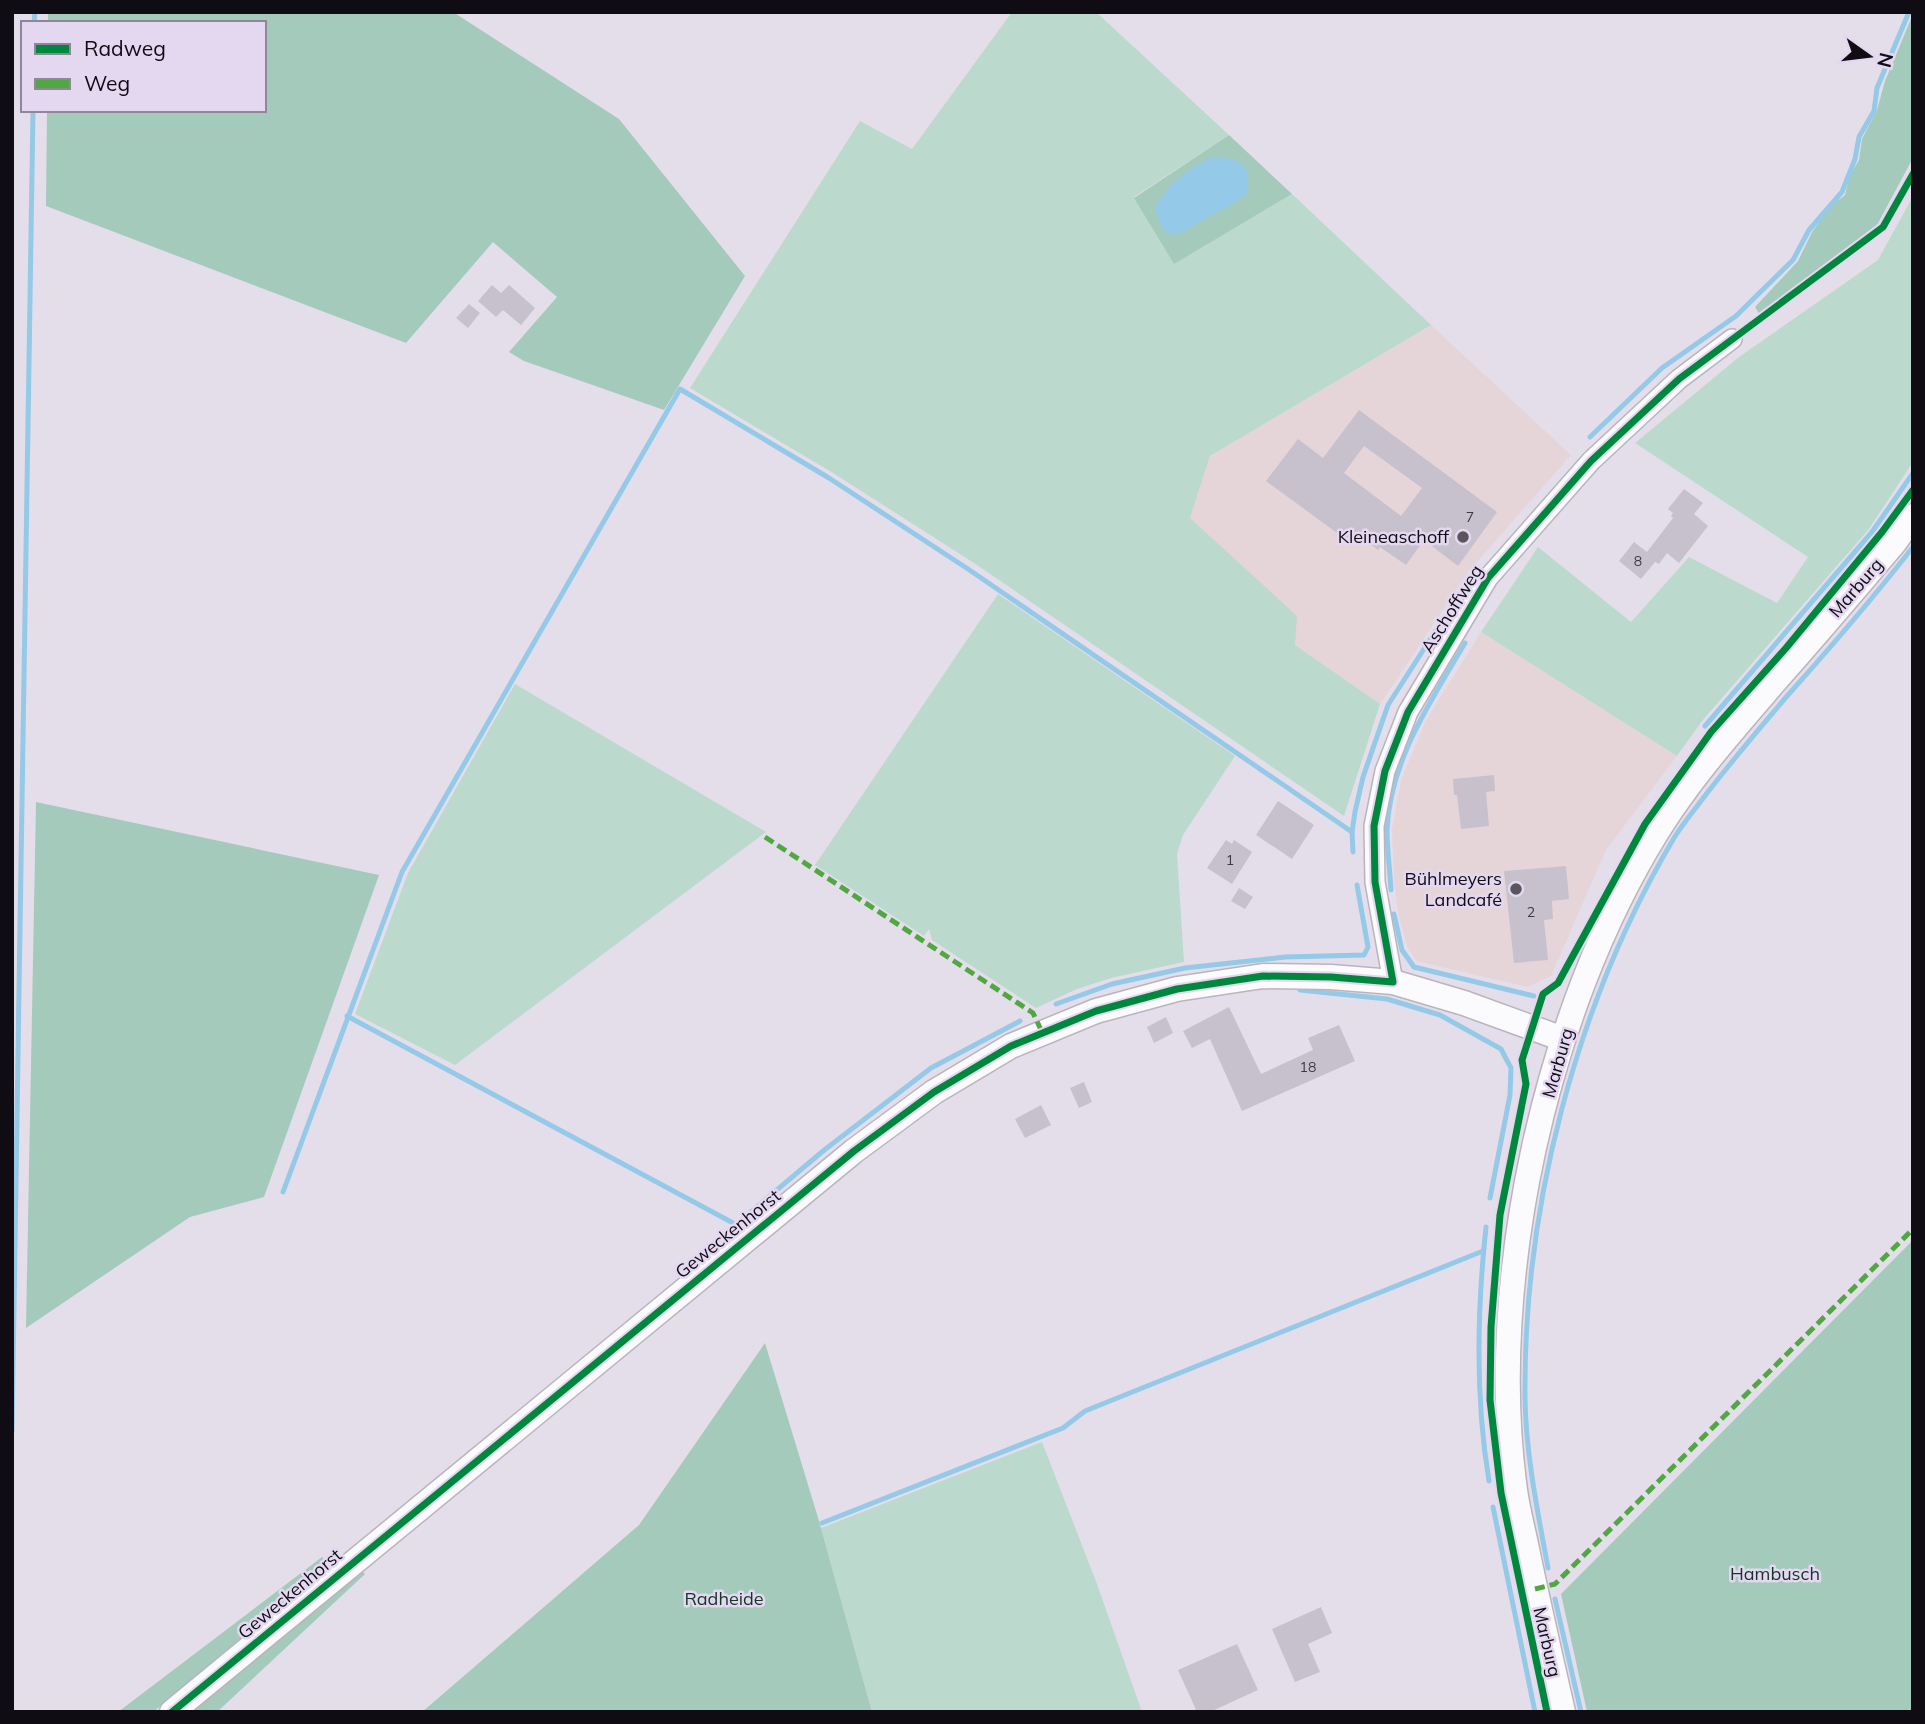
<svg xmlns="http://www.w3.org/2000/svg" width="1925" height="1724" viewBox="0 0 1925 1724" font-family="Mulish,sans-serif">
	<rect width="100%" height="100%" fill="#e4deeb"/>
	<g fill="#e6d5d8">
		<polygon points="1431,325 1571,455 1469,571 1380,704 1295,645 1190,518 1210,456"/>
		<polygon points="1481,632 1677,756 1606,850 1551,976 1528,987 1416,961 1407,946 1398,913 1394,881 1392,829 1401,780 1426,720"/>
	</g>
	<g fill="#bbdacd">
		<polygon points="1012,12 1096,12 1229,135 1134,197 1174,263 1292,194 1431,325 1210,456 1190,518 1297,616 1295,645 1380,704 1344,816 974,563 833,473 690,388 860,121 912,149"/>
		<polygon points="1913,196 1913,462 1869,529 1702,721 1677,756 1481,632 1538,547 1631,622 1689,557 1777,603 1808,557 1635,443 1739,357 1878,260"/>
		<polygon points="998,594 1235,756 1183,835 1177,854 1184,962 1111,978 1077,989 1036,1008 932,940 929,929 924,936 815,865"/>
		<polygon points="515,684 766,832 455,1065 355,1014 408,873"/>
		<polygon points="1042,1442 1097,1584 1142,1712 872,1712 821,1528"/>
	</g>
	<g fill="#a4cabb">
		<polygon points="48,12 453,12 619,119 745,276 664,410 524,361 509,352 557,297 493,242 406,343 46,206 47,110 264,110 264,23 48,23"/>
		<polygon points="1913,14 1913,158 1877,225 1760,315 1755,307 1798,261 1812,232 1830,207 1845,195 1850,175 1859,160 1862,139 1877,110 1885,81"/>
		<polygon points="1229,135 1292,194 1174,264 1134,198"/>
		<polygon points="36,802 379,875 264,1197 190,1217 26,1328"/>
		<polygon points="1913,1240 1913,1712 1587,1712 1561,1594"/>
		<polygon points="765,1343 819,1521 872,1712 422,1712 639,1525"/>
		<polygon points="322,1557 330,1568 153,1712 118,1712"/>
		<polygon points="361,1570 365,1574 217,1712 191,1712"/>
	</g>
	<path fill="#95c9e8" d="M1212,157C1239,159 1252,161 1247,193C1234,204 1220,211 1205,219C1179,233 1165,250 1155,208C1170,181 1185,171 1212,157Z"/>
	<g fill="none" stroke-linecap="round" stroke-linejoin="round">
		<g stroke="#95c9e8" stroke-width="5">
			<polyline points="34,23 35,12"/>
			<polyline points="1590,437 1662,368 1736,316 1793,260 1809,230 1842,192 1855,159 1859,137 1874,111 1877,88 1909,12"/>
			<polyline points="1705,726 1872,532 1913,473"/>
			<polyline points="1353,852 1352,832 1355,812 1363,777 1388,705 1440,624"/>
			<path d="M1391,890C1390,870 1387,850 1387,830C1390,760 1431,701 1465,643"/>
			<polyline points="1394,914 1402,950 1414,967 1534,996"/>
			<polyline points="1300,990 1387,999 1440,1015 1501,1049 1511,1068 1510,1095 1490,1198"/>
			<polyline points="1056,1004 1112,984 1185,968 1285,957 1364,955 1368,947 1357,885"/>
			<polyline points="347,1016 735,1224"/>
			<polyline points="283,1192 402,872 680,389 829,478 968,569 1352,832"/>
			<path d="M1486,1227C1477,1311 1475,1397 1489,1481"/>
			<polyline points="687,1266 823,1151 931,1068 1020,1021"/>
			<polyline points="12,1432 33,110"/>
			<polyline points="1493,1507 1535,1712"/>
			<polyline points="822,1523 1063,1428 1085,1411 1483,1251"/>
			<path d="M1548,1568C1538,1513 1526,1456 1525,1399C1523,1207 1576,1003 1674,838C1682,825 1692,813 1701,801C1729,764 1758,730 1788,695C1831,647 1873,598 1913,547"/>
			<polyline points="1555,1599 1581,1712"/>
		</g>
	</g>
	<g fill="#c6c1cc" fill-rule="evenodd">
		<polygon points="492,285 501,293 509,285 535,308 521,325 503,310 496,317 478,301"/>
		<polygon points="469,304 480,313 468,328 456,318"/>
		<path d="M1359,410L1497,512L1458,566L1424,540L1406,565L1380,547L1378,550L1354,532L1348,541L1266,481L1298,439L1323,458ZM1364,446L1422,488L1401,516L1344,473Z"/>
		<polygon points="1684,489 1703,503 1694,514 1708,526 1679,563 1667,553 1659,564 1655,562 1641,579 1619,561 1634,542 1647,552 1673,518 1671,516 1673,513 1668,509"/>
		<polygon points="1494,775 1495,791 1486,792 1489,826 1461,829 1457,795 1454,795 1453,779"/>
		<polygon points="1278,801 1314,825 1292,859 1256,835"/>
		<polygon points="1226,840 1232,844 1234,840 1252,852 1232,884 1207,868"/>
		<polygon points="1566,866 1569,899 1552,901 1553,919 1544,920 1548,960 1514,963 1504,871"/>
		<polygon points="1239,888 1253,897 1245,909 1231,901"/>
		<polygon points="1229,1007 1261,1074 1313,1050 1308,1038 1339,1025 1355,1061 1242,1111 1210,1039 1192,1048 1183,1031"/>
		<polygon points="1166,1017 1173,1033 1154,1043 1147,1027"/>
		<polygon points="1084,1082 1092,1102 1079,1108 1070,1088"/>
		<polygon points="1041,1105 1051,1125 1025,1138 1015,1119"/>
		<polygon points="1321,1607 1332,1633 1308,1644 1320,1672 1295,1682 1272,1629"/>
		<polygon points="1237,1644 1258,1690 1210,1712 1197,1712 1178,1670"/>
	</g>
	<g fill="none" stroke-linecap="round" stroke-linejoin="round">
		<g stroke="#b9b4be" stroke-width="22">
			<polyline id="minor" points="1393,982 1375,882 1374,826 1385,771 1408,712 1488,578 1591,461 1679,379 1732,339"/>
		</g>
		<g stroke="#b9b4be" stroke-width="27">
			<g id="tertiary">
				<polyline points="172,1712 854,1151 934,1092 1011,1046 1096,1011 1177,989 1263,976 1331,977 1393,982 1464,1003 1563,1039"/>
				<path d="M1563,1712C1551,1659 1539,1607 1528,1554C1524,1533 1518,1512 1515,1490C1486,1281 1546,1011 1657,832C1691,777 1735,728 1777,679C1817,634 1856,588 1895,542L1913,516"/>
			</g>
		</g>
		<use href="#minor" stroke="#fbfafc" stroke-width="19"/>
		<use href="#tertiary" stroke="#fbfafc" stroke-width="24"/>
		<g stroke="#51a842" stroke-width="5" stroke-dasharray="10 5" stroke-linecap="butt">
			<polyline points="765,837 1033,1013 1043,1034"/>
			<polyline points="1535,1589 1555,1584 1913,1229"/>
		</g>
		<g stroke="#e4d8f1" stroke-width="11">
			<g id="cycleway">
				<polyline points="172,1712 854,1151 934,1092 1011,1046 1096,1011 1177,989 1263,976 1331,977 1393,982 1375,882 1374,826 1385,771 1408,712 1488,578 1591,461 1679,379 1883,227 1913,174"/>
				<polyline points="1547,1712 1501,1493 1490,1400 1491,1327 1500,1215 1526,1084 1522,1060 1543,994 1558,983 1645,824 1711,732 1786,648 1882,532 1913,490"/>
			</g>
		</g>
		<use href="#cycleway" stroke="#00873e" stroke-width="7"/>
	</g>
	<g fill="#5a565f" stroke="#e4d8f1" stroke-width="2.5">
		<circle cx="1463" cy="537" r="7"/>
		<circle cx="1516" cy="889" r="7"/>
	</g>
	<g text-anchor="middle" stroke-width="5" stroke-linejoin="round" paint-order="stroke">
		<g font-size="14" fill="#3e3942">
			<text x="1470" y="522">7</text>
			<text x="1638" y="566">8</text>
			<text x="1230" y="865">1</text>
			<text x="1531" y="917">2</text>
			<text x="1308" y="1072">18</text>
		</g>
		<g font-size="18" fill="#100c14" stroke="#e4d8f1" text-anchor="end">
			<text x="1449" y="543">Kleineaschoff</text>
			<text x="1502" y="885">Bühlmeyers<tspan x="1502" dy="21">Landcafé</tspan></text>
		</g>
		<g font-size="18" fill="#100c14" stroke="#e4d8f1">
			<text transform="translate(1856 588) rotate(-49)" y="6">Marburg</text>
			<text transform="translate(1452 609) rotate(-58)" y="6">Aschoffweg</text>
			<text transform="translate(1558 1063) rotate(-74)" y="6">Marburg</text>
			<text transform="translate(728 1234) rotate(-39)" y="6">Geweckenhorst</text>
			<text transform="translate(290 1594) rotate(-40)" y="6">Geweckenhorst</text>
			<text transform="translate(1547 1642) rotate(77)" y="6">Marburg</text>
		</g>
		<g font-size="18" fill="#133525" stroke="#e4d8f1">
			<text x="1775" y="1580">Hambusch</text>
			<text x="724" y="1605">Radheide</text>
		</g>
	</g>
	<rect width="1925" height="1724" fill="none" stroke="#100c14" stroke-width="28"/>
	<rect x="21" y="21" width="245" height="91" fill="#e4d8f1" stroke="#8f8699" stroke-width="2"/>
	<rect x="35" y="44" width="35" height="10" fill="#00873e" stroke="#8f8699" stroke-width="2"/>
	<text x="84" y="56" font-size="21" fill="#100c14">Radweg</text>
	<rect x="35" y="79" width="35" height="10" fill="#51a842" stroke="#8f8699" stroke-width="2"/>
	<text x="84" y="91" font-size="21" fill="#100c14">Weg</text>
	<g transform="translate(1869 56) rotate(104)" stroke="#e4d8f1" stroke-width="5" paint-order="stroke">
	<path d="M0-5L12 26L0 18L-12 26Z" fill="#100c14"/>
	<text y="-10" font-size="19" font-weight="bold" text-anchor="middle" fill="#100c14">N</text>
	</g>
</svg>
